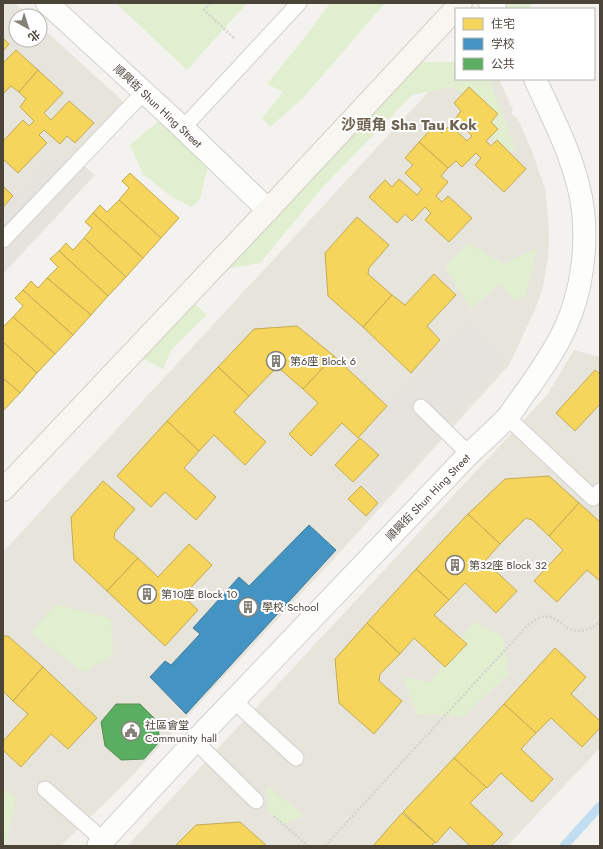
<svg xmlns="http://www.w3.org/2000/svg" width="603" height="849" viewBox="0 0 603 849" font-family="Jost,'Noto Sans SC',sans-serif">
	<rect width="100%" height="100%" fill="#f4f2ee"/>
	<g fill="#e7e4dc">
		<polygon points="3,3 15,3 29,16 16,16 16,40 40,40 40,26 125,103 74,157 48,159 13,196 3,186"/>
		<polygon points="456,62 456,79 499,79 513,110 511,113 518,119 532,151 545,189 548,214 549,237 548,258 543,287 535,310 509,365 342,550 129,779 61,846 3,846 3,552"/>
		<polygon points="574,350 600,357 600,748 507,846 127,846 547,395"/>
	</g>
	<g fill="#e1eecf">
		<polygon points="116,3 247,3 187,70"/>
		<polygon points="330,3 385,3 304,97 270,127 262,118 283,92 267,84 306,36"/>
		<polygon points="493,3 533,3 528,9 493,9"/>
		<polygon points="417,62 456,62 456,79 489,79 516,151 499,151 478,105 452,87 412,95 322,188 260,263 220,270 363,118 382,69"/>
		<polygon points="161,119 209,163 200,199 192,207 172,197 143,174 130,145"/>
		<polygon points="468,243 504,264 537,248 526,295 515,301 500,283 471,309 445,267"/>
		<polygon points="193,302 207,315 172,349 163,369 138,356"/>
		<polygon points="55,604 111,618 113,655 83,672 31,633"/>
		<polygon points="473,622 503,636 508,674 464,716 417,714 403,677 431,682"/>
		<polygon points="267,785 304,816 282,824 268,812"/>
		<polygon points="3,788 16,798 5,846 3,846"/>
	</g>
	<g fill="#e6e3df">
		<polygon points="74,157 95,175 3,274 3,207 48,159"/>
		<polygon points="468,321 506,359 378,503 361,486 359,487 353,482 379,455 360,438"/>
	</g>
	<g fill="#f6d55c" stroke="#c3aa52">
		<polygon points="3,38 9,44 3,51"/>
		<polygon points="16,50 38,70 19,92 11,86 4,93 3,92 3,63"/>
		<polygon points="38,70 63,93 44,113 51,120 69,101 94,123 75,143 67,136 60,144 44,130 39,135 47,143 18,173 3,159 3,141 23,120 29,126 34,121 20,107 26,99 19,92"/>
		<polygon points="469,87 498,114 491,122 498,129 486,141 491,146 497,140 526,169 504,192 475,165 481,158 476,153 462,167 456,161 448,168 419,142 434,126 442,133 450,125 467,141 472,136 455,119 461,111 454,103"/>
		<polygon points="419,142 448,168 441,176 448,182 436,196 442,202 448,196 472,218 449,242 425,220 431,213 425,207 412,221 405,214 397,223 369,197 385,180 392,187 399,179 417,195 422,189 405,173 413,165 405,158"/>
		<polygon points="130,173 179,218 161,238 119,200 129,188 122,181"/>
		<polygon points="3,186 13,196 3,207"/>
		<polygon points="119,200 161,238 143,258 93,213 100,205 107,212"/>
		<polygon points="93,213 143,258 126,277 84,238 92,228 85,222"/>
		<polygon points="357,217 389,245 369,268 368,274 392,295 363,327 328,296 325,253"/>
		<polygon points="84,238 126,277 108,296 59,251 66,243 73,250"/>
		<polygon points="59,251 108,296 91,315 47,278 58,267 50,259"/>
		<polygon points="434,274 456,295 427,326 440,340 411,373 363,327 392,295 405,305"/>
		<polygon points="47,278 91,315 73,335 23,290 31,281 38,288"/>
		<polygon points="23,290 73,335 55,354 13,317 23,306 15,298"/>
		<polygon points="13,317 55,354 37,373 3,342 3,327"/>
		<polygon points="297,326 334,356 303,389 281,370 275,369 249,396 218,367 254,329"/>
		<polygon points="3,342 37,373 20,393 3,378"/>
		<polygon points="334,356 387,406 358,438 342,423 311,456 289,434 318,403 303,389"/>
		<polygon points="218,367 249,396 234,412 266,442 245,465 214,435 199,451 167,421"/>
		<polygon points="595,370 600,374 600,404 575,431 556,413"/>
		<polygon points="3,378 20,393 3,411"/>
		<polygon points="167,421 199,451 184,468 216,497 196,520 165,492 151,507 117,476"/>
		<polygon points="360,438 379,455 353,482 335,465"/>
		<polygon points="549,476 579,503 549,536 532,520 526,518 500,544 468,514 505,479"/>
		<polygon points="103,481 135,509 115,532 114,538 138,558 107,591 74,560 71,517"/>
		<polygon points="361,486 378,503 366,516 348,499"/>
		<polygon points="579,503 600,522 600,581 587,570 557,602 534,581 563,550 549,536"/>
		<polygon points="468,514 500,544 485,561 517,591 496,613 465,583 449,600 416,569"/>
		<polygon points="189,544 212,565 183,596 198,610 165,646 107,591 138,558 158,577"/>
		<polygon points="416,569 449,600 434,615 467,644 445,667 414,638 400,654 367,623"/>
		<polygon points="367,623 400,654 380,674 379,681 402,701 374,734 339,703 335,659"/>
		<polygon points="3,636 8,636 43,667 13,701 3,691"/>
		<polygon points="555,648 586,677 571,694 600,721 600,728 582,747 551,718 536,733 504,704"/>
		<polygon points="43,667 97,718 68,749 51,734 21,767 3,750 3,741 28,714 13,701"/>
		<polygon points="504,704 536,733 521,749 553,779 532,802 501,773 487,788 454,758"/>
		<polygon points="454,758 486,787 470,803 503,834 491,846 470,846 450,827 436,843 403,812"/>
		<polygon points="402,813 435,842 431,846 373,846"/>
		<polygon points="240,822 267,846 175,846 196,825"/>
	</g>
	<polygon fill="#4393c3" stroke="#457b9a" points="309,525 336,550 186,714 150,677 165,661 171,665 200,634 193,628 239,577 249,586"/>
	<polygon fill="#5aae61" stroke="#568e55" points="116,704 140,704 157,721 160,741 144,759 121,760 105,746 101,722"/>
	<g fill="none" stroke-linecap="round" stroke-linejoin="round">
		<polyline stroke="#c0ddf1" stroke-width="9" points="564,846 600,806"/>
		<g stroke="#d2d0cb" stroke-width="17">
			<g id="lane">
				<polyline points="183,128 299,3"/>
				<polyline points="3,240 144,92"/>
				<polyline points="421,407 469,454"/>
				<polyline points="507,417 593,498 600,491"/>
				<polyline points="234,701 296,758"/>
				<polyline points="195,741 256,801"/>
				<polyline points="45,789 103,840"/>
			</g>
		</g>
		<g stroke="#d2d0cb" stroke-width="24">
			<g id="street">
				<polyline points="47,3 183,128 268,210"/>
				<polyline points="490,3 495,9"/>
				<path d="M98,846L195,741L469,454C482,442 495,430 507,418C515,408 522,396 530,386C543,367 557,347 566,326C582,291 587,248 583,210C577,163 554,121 535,79"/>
			</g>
		</g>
		<g stroke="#d3cfc5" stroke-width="24">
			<polyline id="secondary" points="3,490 268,210 461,3"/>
		</g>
		<g stroke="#d3d2cc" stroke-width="2.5" stroke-dasharray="2 2" stroke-linecap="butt">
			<polyline points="210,3 204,10 235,39"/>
			<polyline points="274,816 308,846"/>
			<path d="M325,846L529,624C535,620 541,615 550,617C556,618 561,623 566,627C578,634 591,631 600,621"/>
		</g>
		<use href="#lane" stroke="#fdfdfc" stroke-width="15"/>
		<use href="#street" stroke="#fdfdfc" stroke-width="22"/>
		<use href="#secondary" stroke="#f7f6f1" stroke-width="22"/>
	</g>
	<defs>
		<g id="building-ring" transform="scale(1)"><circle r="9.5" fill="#fff" stroke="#868178" stroke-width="1.5"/><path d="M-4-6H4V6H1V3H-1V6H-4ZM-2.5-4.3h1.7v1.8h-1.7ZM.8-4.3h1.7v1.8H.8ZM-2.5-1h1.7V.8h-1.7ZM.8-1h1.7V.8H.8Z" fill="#868178"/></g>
		<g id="civic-ring" transform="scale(1)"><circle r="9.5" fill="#fff" stroke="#868178" stroke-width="1.5"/><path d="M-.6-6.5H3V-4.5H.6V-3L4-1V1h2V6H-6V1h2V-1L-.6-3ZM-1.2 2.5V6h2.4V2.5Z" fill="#868178"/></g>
	</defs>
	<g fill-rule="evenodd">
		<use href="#building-ring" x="276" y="361"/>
		<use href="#building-ring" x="455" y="565"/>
		<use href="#building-ring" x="147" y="594"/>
		<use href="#building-ring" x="248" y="607"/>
		<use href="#civic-ring" x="131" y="731"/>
	</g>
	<g text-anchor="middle" stroke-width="4" stroke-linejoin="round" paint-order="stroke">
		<g font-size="11" fill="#4b4439" stroke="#fff">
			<text transform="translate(158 106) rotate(43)" y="4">順興街 Shun Hing Street</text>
			<text transform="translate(428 497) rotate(-46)" y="4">順興街 Shun Hing Street</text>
		</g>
		<g font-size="11" fill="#4b4439" stroke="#fff" text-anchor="start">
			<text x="290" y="365">第6座 Block 6</text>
			<text x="469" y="569">第32座 Block 32</text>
			<text x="161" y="598">第10座 Block 10</text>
			<text x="262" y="611">學校 School</text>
			<text x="145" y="729">社區會堂<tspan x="145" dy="13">Community hall</tspan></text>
		</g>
		<g font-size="15" font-weight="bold" fill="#6e6250" stroke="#fff">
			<text x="409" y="130">沙頭角 Sha Tau Kok</text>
		</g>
	</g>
	<rect width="603" height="849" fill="none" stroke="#4b4439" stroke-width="8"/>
	<rect x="455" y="8" width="140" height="72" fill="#ffffff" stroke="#b7b4b0"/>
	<rect x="463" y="18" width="20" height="12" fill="#f6d55c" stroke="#b7b4b0"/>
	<text x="491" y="28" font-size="12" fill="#4b4439">住宅</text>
	<rect x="463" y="38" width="20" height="12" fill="#4393c3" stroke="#b7b4b0"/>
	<text x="491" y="48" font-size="12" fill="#4b4439">学校</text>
	<rect x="463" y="58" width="20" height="12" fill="#5aae61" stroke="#b7b4b0"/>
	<text x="491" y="68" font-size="12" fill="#4b4439">公共</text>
	<g transform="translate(28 28) rotate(141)"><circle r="19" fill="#ffffff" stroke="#b7b4b0"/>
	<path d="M0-3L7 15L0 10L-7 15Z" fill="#868178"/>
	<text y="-6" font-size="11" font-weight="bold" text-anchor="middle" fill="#4b4439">北</text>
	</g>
</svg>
